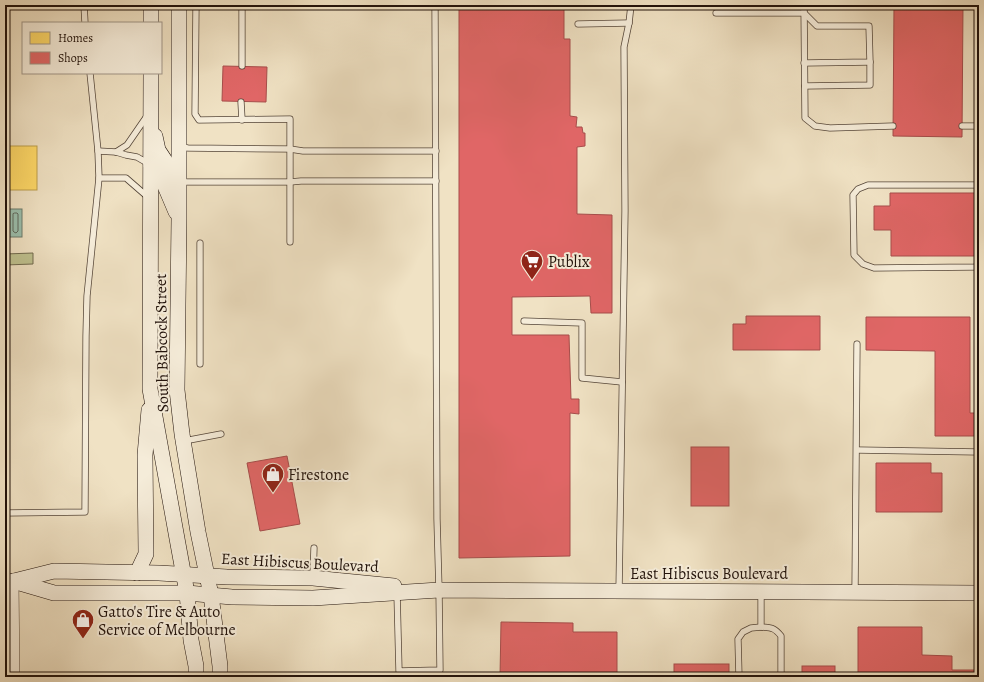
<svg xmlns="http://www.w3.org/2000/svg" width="984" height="682" viewBox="0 0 984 682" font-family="Alegreya,serif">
	<rect width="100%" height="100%" fill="#f0e2c4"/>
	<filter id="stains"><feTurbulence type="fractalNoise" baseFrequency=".005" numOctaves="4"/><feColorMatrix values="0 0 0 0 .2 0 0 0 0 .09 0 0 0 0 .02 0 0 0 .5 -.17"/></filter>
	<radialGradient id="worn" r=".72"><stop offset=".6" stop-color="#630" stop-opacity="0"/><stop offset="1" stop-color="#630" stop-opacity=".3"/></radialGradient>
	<polygon fill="#bfc290" stroke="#706a4e" points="33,253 33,264 5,265 5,254"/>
	<rect fill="#9bbfad" stroke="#6a7a6c" x="9" y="209" width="13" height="28"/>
	<rect fill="#ffd966" stroke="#bc9d4b" x="5" y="146" width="32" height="44"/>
	<g fill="#e06666" stroke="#a74d4b">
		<polygon points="459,5 564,5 564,39 570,39 570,116 577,117 576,127 582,127 583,133 585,133 585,146 577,147 577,214 612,215 612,313 591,313 590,296 512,297 512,335 569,335 571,399 579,399 579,414 570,413 570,556 459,558"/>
		<polygon points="894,5 963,5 962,137 893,136"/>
		<polygon points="223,66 267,67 266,102 222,101"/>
		<polygon points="890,193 979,193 979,256 891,256 891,230 874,230 874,206 890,206"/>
		<polygon points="746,316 820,316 820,350 733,350 733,324 746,324"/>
		<polygon points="866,317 970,317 970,413 979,413 979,436 935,436 935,351 866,350"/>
		<rect x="691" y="447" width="38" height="59"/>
		<polygon points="287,456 300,524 260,531 247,463"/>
		<polygon points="876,463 931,463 931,473 942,473 942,512 876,512"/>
		<polygon points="501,622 573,623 573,632 617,632 617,677 500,677"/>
		<polygon points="858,627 922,627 922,655 952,656 952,670 979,670 979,677 918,677 918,675 858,674"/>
		<rect x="674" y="664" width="55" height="13"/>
		<rect x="802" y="666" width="33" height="11"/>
	</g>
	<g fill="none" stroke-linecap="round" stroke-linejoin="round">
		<polygon stroke="#5e685c" stroke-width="1" points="15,213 17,213 18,214 18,231 16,233 14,232 13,231 13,214"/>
		<g stroke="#554639" stroke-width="7">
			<g id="lane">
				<polyline points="84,5 85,23"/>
				<polyline points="196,5 195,114 199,120 290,119 290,242"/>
				<polyline points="242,5 242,66"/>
				<polyline points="804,5 805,118 815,126 830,128 893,126"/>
				<polyline points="716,13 804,13 817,26 869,26 870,62 804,63"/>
				<polyline points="578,24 629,23"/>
				<polyline points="805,86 870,85 870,62"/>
				<polyline points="241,102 242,120"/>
				<polyline points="962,126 979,126"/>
				<polyline points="180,147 188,148 290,149 303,151 436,151"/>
				<polyline points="98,151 116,152 126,155 137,157 149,164"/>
				<polyline points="116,152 127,145 147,116"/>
				<polyline points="99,178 126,178 149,198"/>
				<polyline points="180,182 290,182 301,181 436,181"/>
				<polyline points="979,185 868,185 858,189 853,195 854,255 863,264 874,268 975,267 979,265"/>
				<polyline points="524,321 582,323 582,378 622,382"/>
				<polyline points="200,364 200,243"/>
				<polyline points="184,441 221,434"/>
				<polyline points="857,450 979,452 978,593"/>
				<polyline points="5,513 85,512 86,336 87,296 99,178 98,151 90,73"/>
				<polyline points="313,578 314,548"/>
				<polyline points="619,591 625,211 624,47 629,23 631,5"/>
				<polyline points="855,592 857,344"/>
				<polyline points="397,593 399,671 440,670 439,590 437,519 435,5"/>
				<path d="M761,593V627C771,628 774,627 781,636V677"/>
				<polyline points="739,677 738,639 743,632 751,628 761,627"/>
			</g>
		</g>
		<g stroke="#554639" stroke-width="12">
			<polyline id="street" points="13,581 14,677"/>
		</g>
		<g stroke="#21120b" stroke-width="16">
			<g id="secondary">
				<polyline points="179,5 179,219 177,390 182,434 198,532 211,595 220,666 220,677"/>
				<polyline points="151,23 151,5"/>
				<polyline points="151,73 150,389 178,544 187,593 191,640 196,666 196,677"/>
				<polyline points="155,136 158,150 179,182"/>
				<polyline points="151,165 162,179 176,212"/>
				<polyline points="137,573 146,554 145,455 149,410"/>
				<polyline points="13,581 54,593 187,593 232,597 313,598 439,590 979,593"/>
				<polyline points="14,581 54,571 159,573 227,577 313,578 394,586"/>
			</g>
		</g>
		<use href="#lane" stroke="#f5ecd9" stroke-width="5.5"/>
		<use href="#street" stroke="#f5ecd9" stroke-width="11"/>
		<use href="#secondary" stroke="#f5ecd9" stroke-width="15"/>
	</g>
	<defs>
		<g id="supermarket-pin" transform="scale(1.15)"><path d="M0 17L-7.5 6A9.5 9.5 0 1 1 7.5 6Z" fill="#8f2418" stroke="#f5ecd9"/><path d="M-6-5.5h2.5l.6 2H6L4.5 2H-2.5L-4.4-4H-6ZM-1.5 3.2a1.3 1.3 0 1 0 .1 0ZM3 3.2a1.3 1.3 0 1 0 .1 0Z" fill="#fff"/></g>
		<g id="shop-pin" transform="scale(1.15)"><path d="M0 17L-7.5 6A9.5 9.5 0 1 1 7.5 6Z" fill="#8f2418" stroke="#f5ecd9"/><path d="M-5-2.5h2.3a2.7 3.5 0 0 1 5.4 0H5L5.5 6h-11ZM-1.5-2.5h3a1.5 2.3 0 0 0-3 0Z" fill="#fff"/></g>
	</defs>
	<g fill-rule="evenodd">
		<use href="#supermarket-pin" x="532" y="261"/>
		<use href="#shop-pin" x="273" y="474"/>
		<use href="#shop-pin" x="83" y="620"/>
	</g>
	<g text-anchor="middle" stroke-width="4" stroke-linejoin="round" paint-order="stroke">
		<g font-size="16" fill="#21120b" stroke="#f5ecd9" text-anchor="start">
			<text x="548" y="267">Publix</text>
			<text x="288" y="480">Firestone</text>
			<text x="98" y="617">Gatto's Tire &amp; Auto<tspan x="98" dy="18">Service of Melbourne</tspan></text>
		</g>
		<g font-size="16" fill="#21120b" stroke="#f5ecd9">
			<text transform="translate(161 343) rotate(-91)" y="6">South Babcock Street</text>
			<text transform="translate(300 562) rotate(3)" y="6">East Hibiscus Boulevard</text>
			<text x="709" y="579">East Hibiscus Boulevard</text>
		</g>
	</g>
	<rect width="984" height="682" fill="none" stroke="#f0e2c4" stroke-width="20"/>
	<rect x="6" y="6" width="972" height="670" fill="none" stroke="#21120b" stroke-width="2"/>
	<rect x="10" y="10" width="964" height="662" fill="none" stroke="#21120b"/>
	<rect x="22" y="22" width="140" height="52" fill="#f5ecd9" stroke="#a09587"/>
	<rect x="30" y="32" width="20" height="12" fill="#ffd966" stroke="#a09587"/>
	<text x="58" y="42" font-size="12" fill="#21120b">Homes</text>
	<rect x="30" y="52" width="20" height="12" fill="#e06666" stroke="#a09587"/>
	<text x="58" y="62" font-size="12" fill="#21120b">Shops</text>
	<rect width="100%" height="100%" filter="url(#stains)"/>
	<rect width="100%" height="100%" fill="url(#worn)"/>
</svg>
